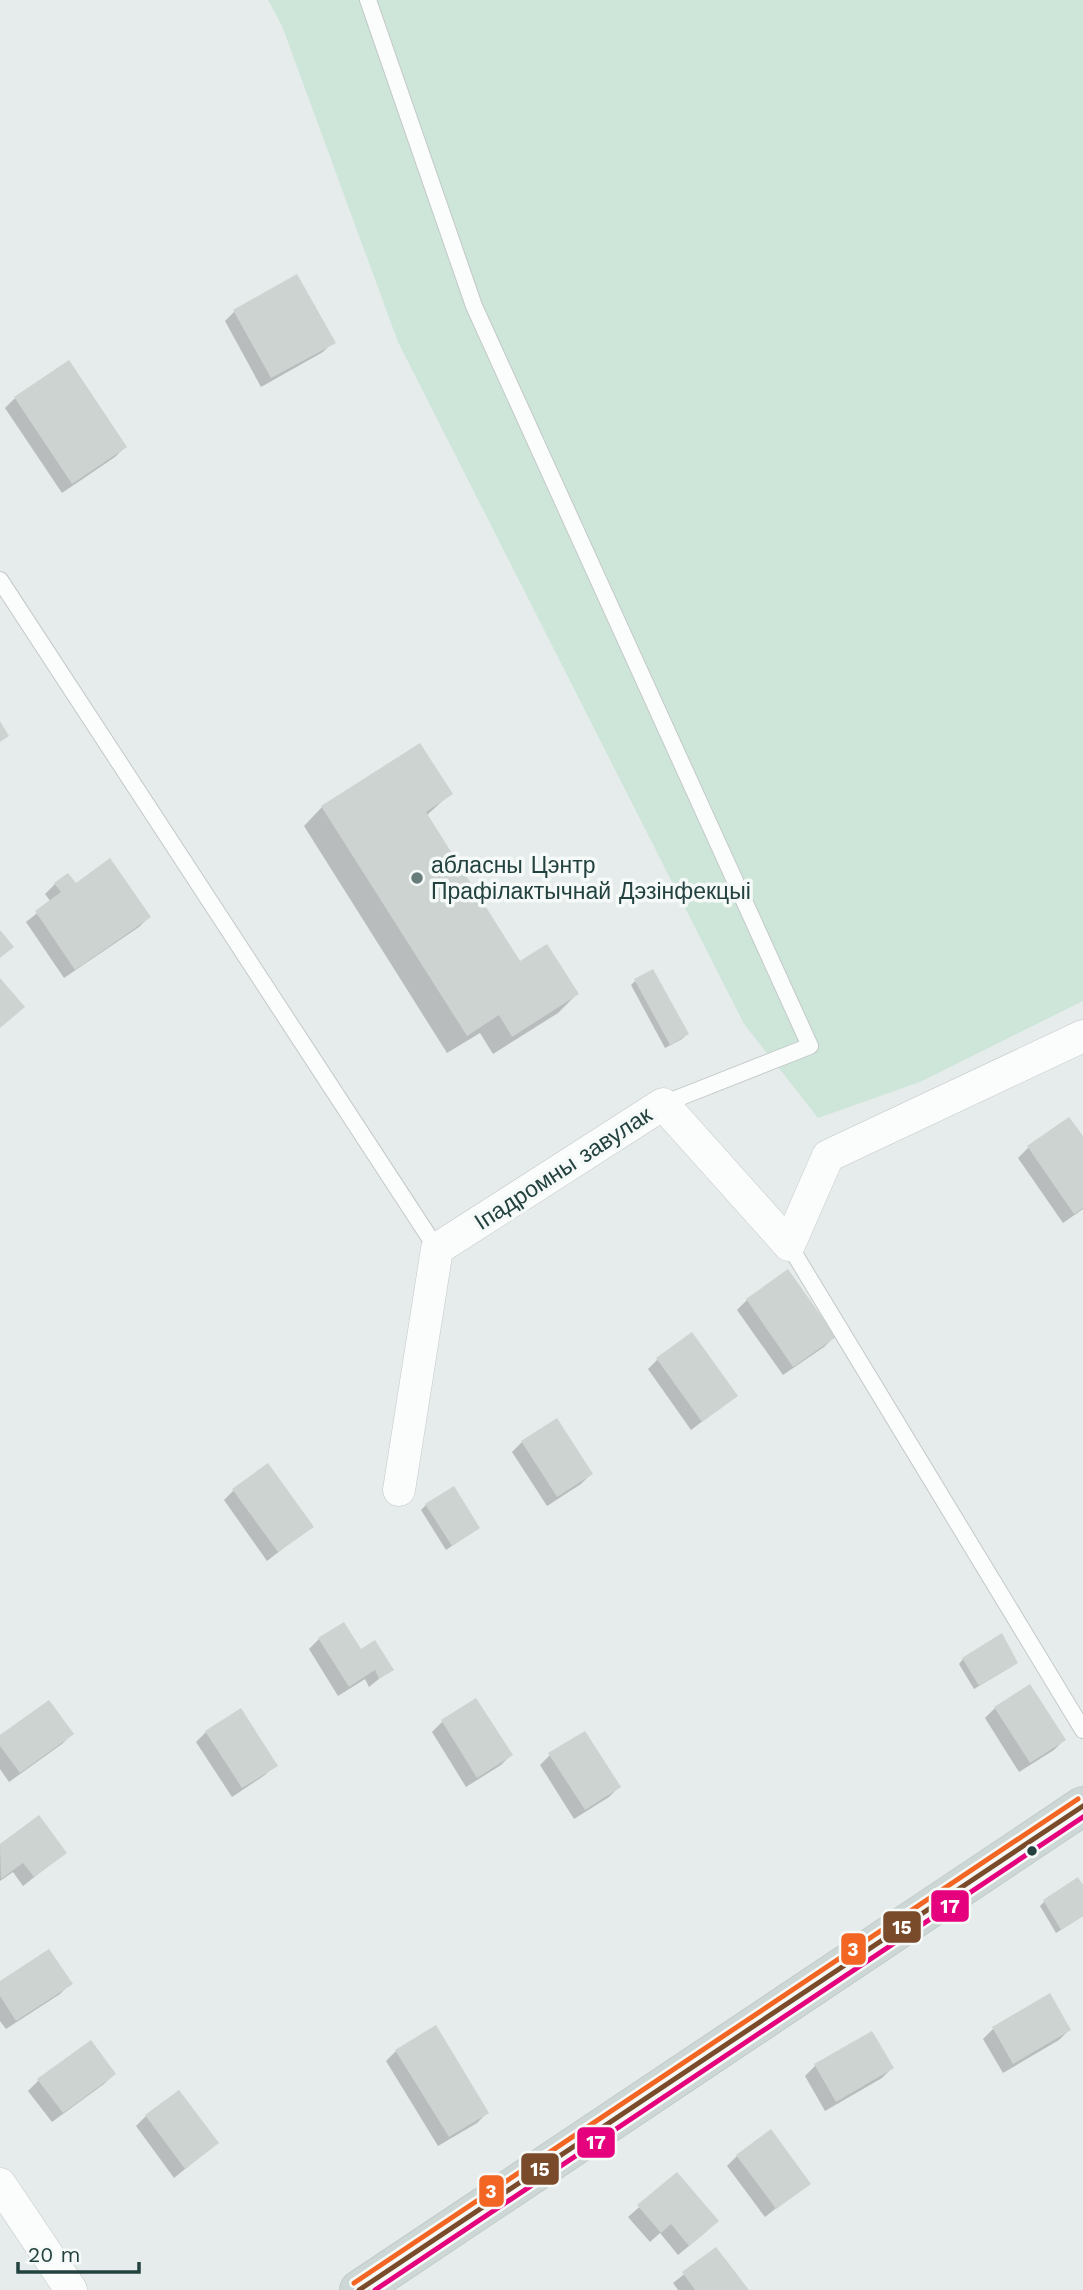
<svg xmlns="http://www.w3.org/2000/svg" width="1083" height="2290" viewBox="0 0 1083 2290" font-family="'Work Sans',sans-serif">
	<rect width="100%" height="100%" fill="#e6eceb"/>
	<polygon fill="#cee6da" points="268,0 1083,0 1083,1001 920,1082 818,1118 744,1024 398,342 282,26"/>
	<g fill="#0003">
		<polygon points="235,311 333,342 323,352 261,387 225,321"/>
		<polygon points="15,398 125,447 115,457 62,493 5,408"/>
		<polygon points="450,794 426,816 519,963 577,994 558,1013 493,1054 480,1033 447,1053 304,826 322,807"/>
		<polygon points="55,884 75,885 149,917 139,927 64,978 26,922 51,902 45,894"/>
		<polygon points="635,981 687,1034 682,1039 665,1048 631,985"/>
		<polygon points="1069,1119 1083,1139 1083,1209 1063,1223 1018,1158 1028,1148"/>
		<polygon points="747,1300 834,1337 824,1347 783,1375 737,1310"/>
		<polygon points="658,1359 736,1396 691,1430 648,1369"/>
		<polygon points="522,1442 591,1474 581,1484 547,1506 512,1452"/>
		<polygon points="234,1490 312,1526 267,1561 224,1500"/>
		<polygon points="426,1505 478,1528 446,1550 421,1510"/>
		<polygon points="319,1639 360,1651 391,1669 369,1687 365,1679 338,1696 309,1649"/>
		<polygon points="963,1659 1011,1667 974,1689 959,1664"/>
		<polygon points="476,1700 511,1755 501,1765 466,1787 432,1732 442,1722"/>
		<polygon points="995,1708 1064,1740 1054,1750 1019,1772 985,1718"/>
		<polygon points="206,1732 275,1765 265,1775 232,1797 196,1742"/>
		<polygon points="72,1734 62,1744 9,1782 0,1769 0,1738"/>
		<polygon points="550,1755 619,1787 609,1797 574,1819 540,1765"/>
		<polygon points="39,1818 65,1853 23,1886 13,1872 0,1881 0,1846"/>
		<polygon points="1083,1888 1083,1916 1056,1933 1040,1906 1044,1902"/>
		<polygon points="0,1983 70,1984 60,1994 6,2029 0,2021"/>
		<polygon points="1049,1995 1069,2030 1059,2040 1003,2073 983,2039 993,2029"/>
		<polygon points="871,2033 892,2068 882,2078 825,2111 805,2076 815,2066"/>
		<polygon points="91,2042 114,2074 104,2084 52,2122 28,2091 38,2081"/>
		<polygon points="396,2051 487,2113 477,2123 438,2146 386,2061"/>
		<polygon points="146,2116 217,2143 174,2178 136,2126"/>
		<polygon points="737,2156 808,2183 765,2217 727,2166"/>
		<polygon points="677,2174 707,2231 678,2255 660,2233 650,2242 628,2217"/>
		<polygon points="716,2249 746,2290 678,2290 673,2283"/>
	</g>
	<g fill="#cdd3d1">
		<polygon points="297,274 336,343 271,378 233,310"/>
		<polygon points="69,360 127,447 72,484 14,397"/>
		<polygon points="0,721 9,736 0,742"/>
		<polygon points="420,743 453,794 426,812 520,961 547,944 579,994 512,1037 499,1015 467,1036 321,806"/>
		<polygon points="110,858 151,917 75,970 35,911 61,892 54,883 68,873 76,883"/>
		<polygon points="0,930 14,947 0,958"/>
		<polygon points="653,969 689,1034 670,1045 634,979"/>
		<polygon points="0,978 25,1007 0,1028"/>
		<polygon points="1069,1117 1083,1136 1083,1208 1074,1214 1027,1146"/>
		<polygon points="788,1269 836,1337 793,1367 746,1299"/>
		<polygon points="692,1332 738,1396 702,1422 656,1358"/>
		<polygon points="557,1418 593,1474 557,1497 521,1441"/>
		<polygon points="268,1463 314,1527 278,1552 232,1489"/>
		<polygon points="454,1486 480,1528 452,1546 425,1504"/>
		<polygon points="344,1622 361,1649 375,1640 394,1670 379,1679 375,1670 349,1687 318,1638"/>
		<polygon points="1002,1633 1018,1663 979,1686 962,1658"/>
		<polygon points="1030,1684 1066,1740 1030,1763 994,1707"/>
		<polygon points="476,1698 513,1755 477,1778 441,1720"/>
		<polygon points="49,1700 74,1734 20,1773 0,1746 0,1735"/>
		<polygon points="241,1708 278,1766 242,1788 205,1731"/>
		<polygon points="585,1731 621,1787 585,1810 548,1753"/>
		<polygon points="39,1815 67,1853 34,1877 23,1863 1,1879 0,1844"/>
		<polygon points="1078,1877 1083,1885 1083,1916 1061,1930 1043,1900"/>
		<polygon points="49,1949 73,1984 16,2021 0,1996 0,1981"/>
		<polygon points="1050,1993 1071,2030 1013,2064 992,2027"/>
		<polygon points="436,2025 489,2113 449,2137 395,2050"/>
		<polygon points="872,2031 894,2068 836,2102 814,2064"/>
		<polygon points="91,2040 116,2074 63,2113 37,2079"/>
		<polygon points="179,2090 219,2143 185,2169 145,2115"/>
		<polygon points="771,2129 811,2184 776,2209 736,2155"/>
		<polygon points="677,2172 719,2221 689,2246 671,2224 661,2233 637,2205"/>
		<polygon points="716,2247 749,2290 695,2290 682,2272"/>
	</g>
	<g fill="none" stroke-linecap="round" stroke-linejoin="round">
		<g stroke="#c3c9c8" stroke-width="18">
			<g id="service">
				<polyline points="368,0 474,306 810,1046 663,1104"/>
				<polyline points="0,580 437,1249"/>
				<polyline points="789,1245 1083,1730"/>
			</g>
		</g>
		<g stroke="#c3c9c8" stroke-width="33">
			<g id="minor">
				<polyline points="399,1490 437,1249 663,1104 789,1245 828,1156 1083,1036"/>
				<polyline points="0,2184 71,2290"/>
			</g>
		</g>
		<g stroke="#c2cbca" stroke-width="40">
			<polyline id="primary" points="359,2290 1083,1806"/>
		</g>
		<use href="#service" stroke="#fbfcfc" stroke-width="16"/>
		<use href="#minor" stroke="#fbfcfc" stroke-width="32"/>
		<use href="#primary" stroke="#cdd7d6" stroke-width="38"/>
		<g stroke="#f5faf8" stroke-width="10">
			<polyline id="bus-1" points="359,2290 1083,1806"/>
		</g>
		<g stroke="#f5faf8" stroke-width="10">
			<polyline id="bus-2" points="375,2290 1083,1817"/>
		</g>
		<g stroke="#f5faf8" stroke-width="10">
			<polyline id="bus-3" points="354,2283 1078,1799"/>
		</g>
		<use href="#bus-1" stroke="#7a4b2a" stroke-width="5"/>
		<use href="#bus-2" stroke="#e5007d" stroke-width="5"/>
		<use href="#bus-3" stroke="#f26522" stroke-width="5"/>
	</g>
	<circle fill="#677d7b" stroke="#f5faf8" stroke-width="2.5" cx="417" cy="878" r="7"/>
	<circle fill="#22413f" stroke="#f5faf8" stroke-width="2.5" cx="1032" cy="1851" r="6"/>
	<g text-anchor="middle" stroke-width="7" stroke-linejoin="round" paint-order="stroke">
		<g font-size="23" fill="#22413f" stroke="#f5faf8" text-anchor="start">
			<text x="431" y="873">абласны Цэнтр<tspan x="431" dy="26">Прафілактычнай Дэзінфекцыі</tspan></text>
		</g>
		<g font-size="23" fill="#22413f" stroke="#f5faf8">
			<text transform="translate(563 1168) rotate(-33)" y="8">Іпадромны завулак</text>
		</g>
	</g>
	<g stroke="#f5faf8" stroke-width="2.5">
		<rect x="930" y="1889" width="40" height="34" rx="7" fill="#e5007d"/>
		<rect x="882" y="1910" width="40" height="34" rx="7" fill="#7a4b2a"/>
		<rect x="840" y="1932" width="27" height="34" rx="7" fill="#f26522"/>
		<rect x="576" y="2126" width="40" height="33" rx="7" fill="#e5007d"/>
		<rect x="520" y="2152" width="40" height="34" rx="7" fill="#7a4b2a"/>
		<rect x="478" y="2174" width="27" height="34" rx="7" fill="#f26522"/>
	</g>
	<g font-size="19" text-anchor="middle" font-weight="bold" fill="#fff">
		<text x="950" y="1913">17</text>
		<text x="902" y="1934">15</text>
		<text x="853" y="1956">3</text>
		<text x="596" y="2149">17</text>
		<text x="540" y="2176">15</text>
		<text x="491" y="2198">3</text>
	</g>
	<path d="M18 2262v10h121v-10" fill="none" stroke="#22413f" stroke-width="3.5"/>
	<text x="28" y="2262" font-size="21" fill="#22413f" stroke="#f5faf8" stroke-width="5" paint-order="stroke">20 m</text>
</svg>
